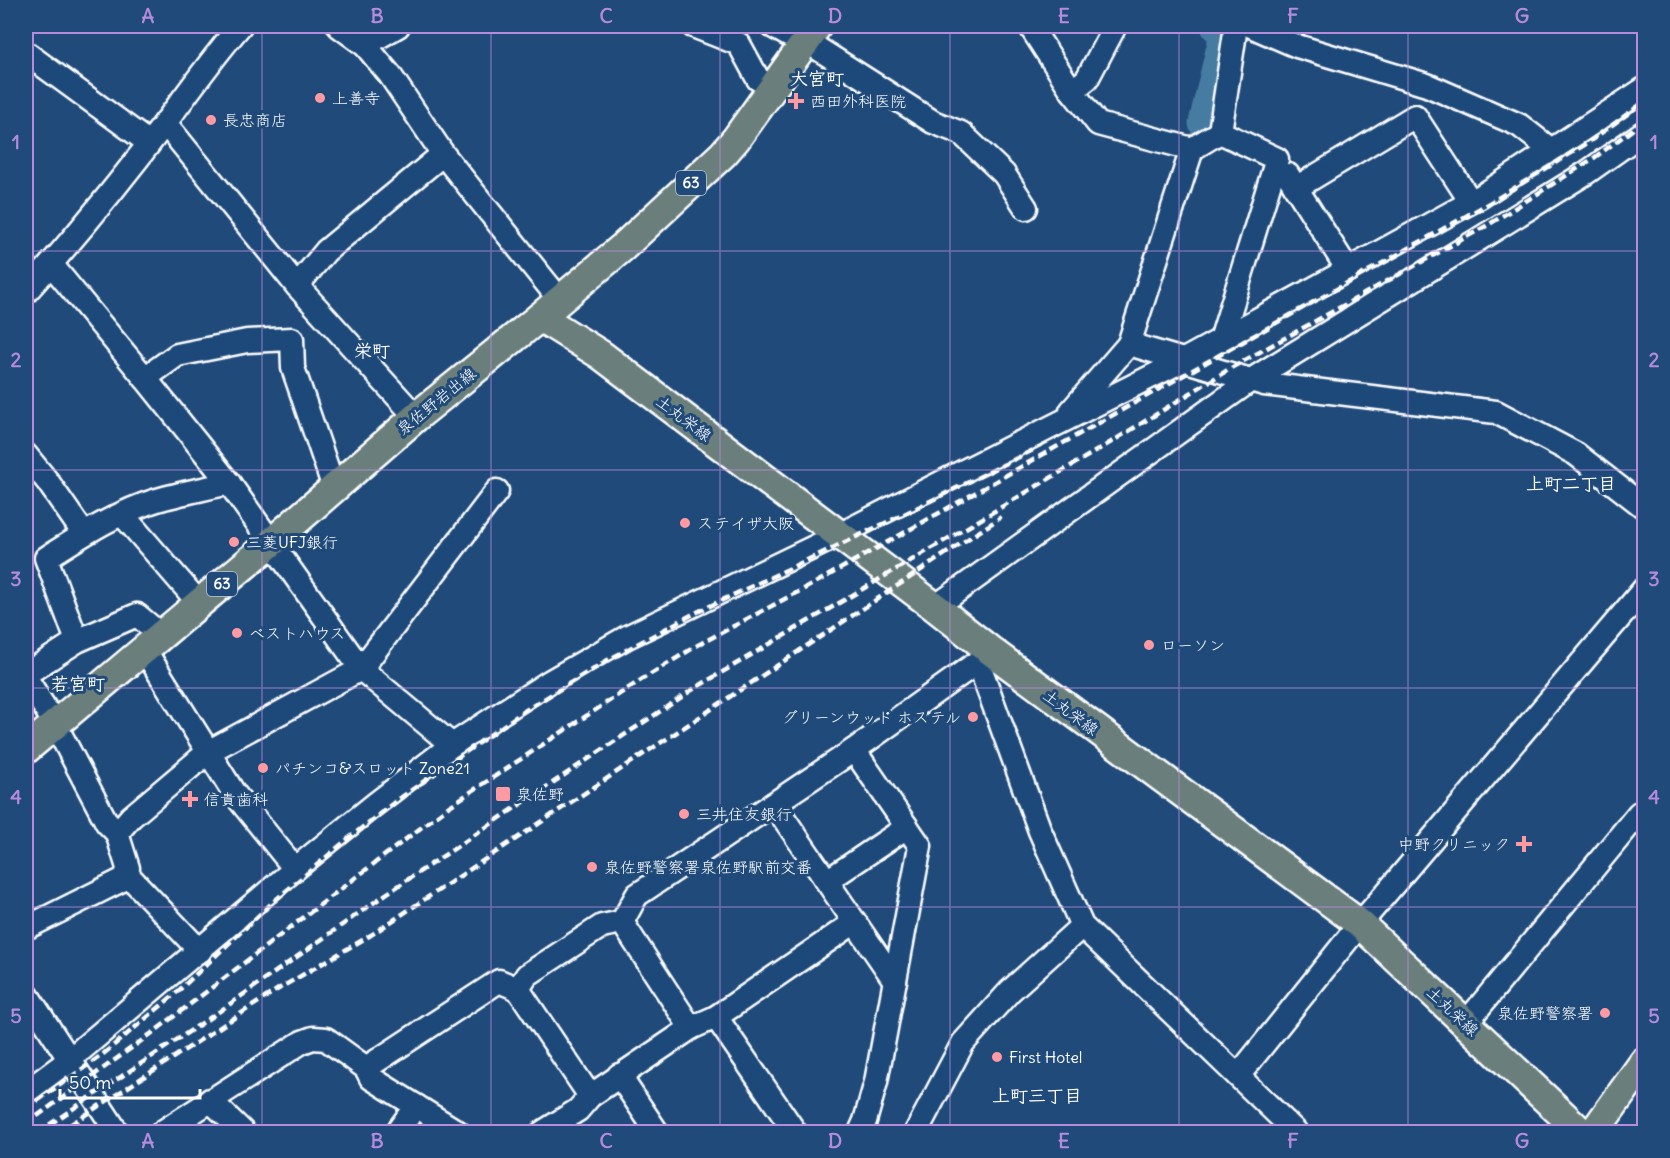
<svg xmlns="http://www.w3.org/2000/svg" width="1670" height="1158" viewBox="0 0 1670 1158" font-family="Delius,'Klee One',sans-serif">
	<rect width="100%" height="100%" fill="#1f4a7a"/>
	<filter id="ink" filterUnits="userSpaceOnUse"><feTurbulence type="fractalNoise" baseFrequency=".0167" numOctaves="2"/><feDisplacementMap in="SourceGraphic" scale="12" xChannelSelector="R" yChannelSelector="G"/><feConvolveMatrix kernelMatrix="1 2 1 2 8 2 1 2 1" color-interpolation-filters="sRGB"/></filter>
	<g filter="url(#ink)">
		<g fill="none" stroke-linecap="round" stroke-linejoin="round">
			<polyline stroke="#467ca2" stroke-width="33" points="1205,123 1225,38 1220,26 1217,26"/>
			<g stroke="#fff" stroke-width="27">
				<g id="minor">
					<polyline points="339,26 365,45 390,75 443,154 560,300"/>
					<polyline points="693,26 739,44 758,79 773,87"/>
					<polyline points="772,26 788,35 806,41 933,122 961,133 1004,174 1026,208"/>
					<polyline points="1030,26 1072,91 1098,124 1192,149"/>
					<polyline points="1251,26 1297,46 1427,85 1519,125 1551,150"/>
					<polyline points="365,45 398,26"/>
					<polyline points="26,53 149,143"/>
					<polyline points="1072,91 1087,79 1115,26"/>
					<polyline points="165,123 297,286 416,417"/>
					<polyline points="1220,132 1277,159 1221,340"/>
					<polyline points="1288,175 1348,270"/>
					<polyline points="1296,188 1415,116 1471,202"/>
					<polyline points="51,264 145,378 229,483 361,669 452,745"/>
					<polyline points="297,286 326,251 443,154"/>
					<path d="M26,292C74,239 121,181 165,123C190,90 213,57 240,26"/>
					<polyline points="1129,344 1192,149 1220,132 1236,26"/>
					<polyline points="145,378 177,355 247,341 292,339 293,368 334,488"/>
					<polyline points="1071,411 1129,344 1264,384 1496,412 1576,454 1644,507"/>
					<polyline points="26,455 48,482 84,534"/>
					<polyline points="122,514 199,603"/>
					<polyline points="935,607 1251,380 1586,173 1644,132"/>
					<path d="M77,641L46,558C81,536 117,512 157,500C180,493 205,489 229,483"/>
					<polyline points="144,649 234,793 295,869"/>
					<polyline points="978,662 1040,831 1082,926 1296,1132"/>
					<polyline points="26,674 77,641 137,615 161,635"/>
					<polyline points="26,678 55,724 107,823 117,833"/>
					<polyline points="854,750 920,846 876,1082 865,1121 860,1132"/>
					<polyline points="774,804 895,981"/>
					<polyline points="127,874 200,951"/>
					<polyline points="827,881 907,827"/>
					<polyline points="622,922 637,895 854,750 989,654"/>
					<polyline points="26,928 126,878 128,868 117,833 131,817 208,752 361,669 497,491"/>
					<polyline points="518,989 527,975 602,926 622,922"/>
					<polyline points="26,993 117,1132"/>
					<polyline points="716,1017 795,1132"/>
					<polyline points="1466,1023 1639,813 1644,815"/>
					<polyline points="691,1028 716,1017 855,922"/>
					<polyline points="366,1068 499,981 518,989 590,1096"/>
					<polyline points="619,1075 657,1132"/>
					<polyline points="1238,1076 1360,924 1644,589"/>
					<polyline points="26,1092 69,1060 295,869 374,805 452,745 549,682 627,637 839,535 950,478 1184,360 1480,197 1644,89"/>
					<polyline points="210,1100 243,1132"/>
					<polyline points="162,1132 302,1042 313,1038 326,1039 366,1068 371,1078 458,1132"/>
					<polyline points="397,1132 416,1106"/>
					<polyline points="543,1132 578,1110 590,1096 691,1028 622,922"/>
					<polyline points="916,1132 963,1043 1010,991 1082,926"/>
				</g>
			</g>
			<g stroke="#fff" stroke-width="33">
				<g id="major">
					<polyline points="540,317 601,355 935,607 992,652 1360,924 1581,1132"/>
					<polyline points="26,749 272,542 416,417 540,317 623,247 723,154 736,139 817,26"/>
					<polyline points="1594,1132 1644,1062"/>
				</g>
			</g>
			<use href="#minor" stroke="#1f4a7a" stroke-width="22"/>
			<use href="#major" stroke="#6b7f7c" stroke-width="28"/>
			<g stroke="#fff" stroke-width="4.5" stroke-dasharray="9 4.5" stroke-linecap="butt">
				<polyline points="26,1109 102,1055 174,995 273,902 349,838 396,801 521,713 606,661 693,614 898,517 1033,450"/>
				<polyline points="26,1124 155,1031 448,807 641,680 698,645 815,583 1498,198 1586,144 1644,102"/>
				<polyline points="38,1132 220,1011 386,894 692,690 1108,444 1231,368 1488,225 1594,158 1644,121"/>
				<polyline points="59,1132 280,988 371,935 1001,517"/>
			</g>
		</g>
	</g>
	<path fill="none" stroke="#b68bdc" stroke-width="1.5" stroke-opacity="0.55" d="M262,26V1132M491,26V1132M720,26V1132M950,26V1132M1179,26V1132M1408,26V1132M26,251H1644M26,470H1644M26,688H1644M26,907H1644"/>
	<g fill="#ff9aa2" stroke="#1f4a7a" stroke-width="2">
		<circle cx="320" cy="98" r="6"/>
		<path d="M793 92h6v6h6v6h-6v6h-6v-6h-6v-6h6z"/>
		<circle cx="211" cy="120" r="6"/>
		<circle cx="685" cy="523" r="6"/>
		<circle cx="234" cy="542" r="6"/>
		<circle cx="237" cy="633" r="6"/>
		<circle cx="1149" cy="645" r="6"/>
		<circle cx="973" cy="717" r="6"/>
		<circle cx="263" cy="768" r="6"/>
		<rect x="495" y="786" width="16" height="16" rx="3"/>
		<path d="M187 790h6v6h6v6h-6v6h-6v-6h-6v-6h6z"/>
		<circle cx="684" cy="814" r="6"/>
		<path d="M1521 835h6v6h6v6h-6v6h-6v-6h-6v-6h6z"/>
		<circle cx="592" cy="867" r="6"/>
		<circle cx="1605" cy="1013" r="6"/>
		<circle cx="997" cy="1057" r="6"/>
	</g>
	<g text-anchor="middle" stroke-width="6" stroke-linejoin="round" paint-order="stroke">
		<g fill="#1f4a7a" stroke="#bcc9d7" stroke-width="1.5">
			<rect x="676" y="171" width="30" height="24" rx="4.5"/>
			<rect x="207" y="572" width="30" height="24" rx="4.5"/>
		</g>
		<g font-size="15" font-weight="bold" fill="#fff">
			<text x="691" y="188">63</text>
			<text x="222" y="589">63</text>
		</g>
		<g font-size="16" fill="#fff" stroke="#1f4a7a" text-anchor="start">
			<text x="332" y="104">上善寺</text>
			<text x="810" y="107">西田外科医院</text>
			<text x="223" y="126">長忠商店</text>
			<text x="697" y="529">ステイザ大阪</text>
			<text x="246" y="548">三菱UFJ銀行</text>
			<text x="249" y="639">ベストハウス</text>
			<text x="1161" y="651">ローソン</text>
			<text x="961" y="723" text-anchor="end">グリーンウッド ホステル</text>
			<text x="275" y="774">パチンコ&amp;スロット Zone21</text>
			<text x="516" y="800">泉佐野</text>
			<text x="204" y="805">信貴歯科</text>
			<text x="696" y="820">三井住友銀行</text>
			<text x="1510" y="850" text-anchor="end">中野クリニック</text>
			<text x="604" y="873">泉佐野警察署泉佐野駅前交番</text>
			<text x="1593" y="1019" text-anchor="end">泉佐野警察署</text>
			<text x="1009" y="1063">First Hotel</text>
		</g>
		<g font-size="16" fill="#fff" stroke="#1f4a7a">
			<text transform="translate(436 401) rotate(-39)" y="6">泉佐野岩出線</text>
			<text transform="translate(684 418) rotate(37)" y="6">土丸栄線</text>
			<text transform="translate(1071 712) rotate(37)" y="6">土丸栄線</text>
			<text transform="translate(1453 1011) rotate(43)" y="6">土丸栄線</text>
		</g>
		<g font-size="18" font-weight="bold" fill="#fff" stroke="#1f4a7a">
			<text x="817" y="85">大宮町</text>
			<text x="372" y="357">栄町</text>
			<text x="1571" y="490">上町二丁目</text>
			<text x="78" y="690">若宮町</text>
			<text x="1037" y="1102">上町三丁目</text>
		</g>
	</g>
	<rect width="1670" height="1158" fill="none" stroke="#1f4a7a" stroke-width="66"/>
	<path d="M60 1089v9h140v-9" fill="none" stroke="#ffffff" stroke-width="3"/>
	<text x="69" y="1089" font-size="18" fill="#ffffff" stroke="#1f4a7a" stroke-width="4.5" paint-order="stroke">50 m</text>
	<rect x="33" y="33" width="1604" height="1092" fill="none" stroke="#b68bdc" stroke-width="2"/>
	<g font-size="20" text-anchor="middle" font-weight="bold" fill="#b68bdc">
		<text x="148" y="23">A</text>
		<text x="377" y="23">B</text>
		<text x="606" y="23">C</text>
		<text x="835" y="23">D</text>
		<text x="1064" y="23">E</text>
		<text x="1293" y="23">F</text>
		<text x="1522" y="23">G</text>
		<text x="16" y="149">1</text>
		<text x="1654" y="149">1</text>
		<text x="16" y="367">2</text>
		<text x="1654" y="367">2</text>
		<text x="16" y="586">3</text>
		<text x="1654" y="586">3</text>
		<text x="16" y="804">4</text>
		<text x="1654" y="804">4</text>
		<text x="16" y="1023">5</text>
		<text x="1654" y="1023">5</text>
		<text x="148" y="1148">A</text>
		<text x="377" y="1148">B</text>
		<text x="606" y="1148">C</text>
		<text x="835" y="1148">D</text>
		<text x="1064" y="1148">E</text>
		<text x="1293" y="1148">F</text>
		<text x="1522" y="1148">G</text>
	</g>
</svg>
